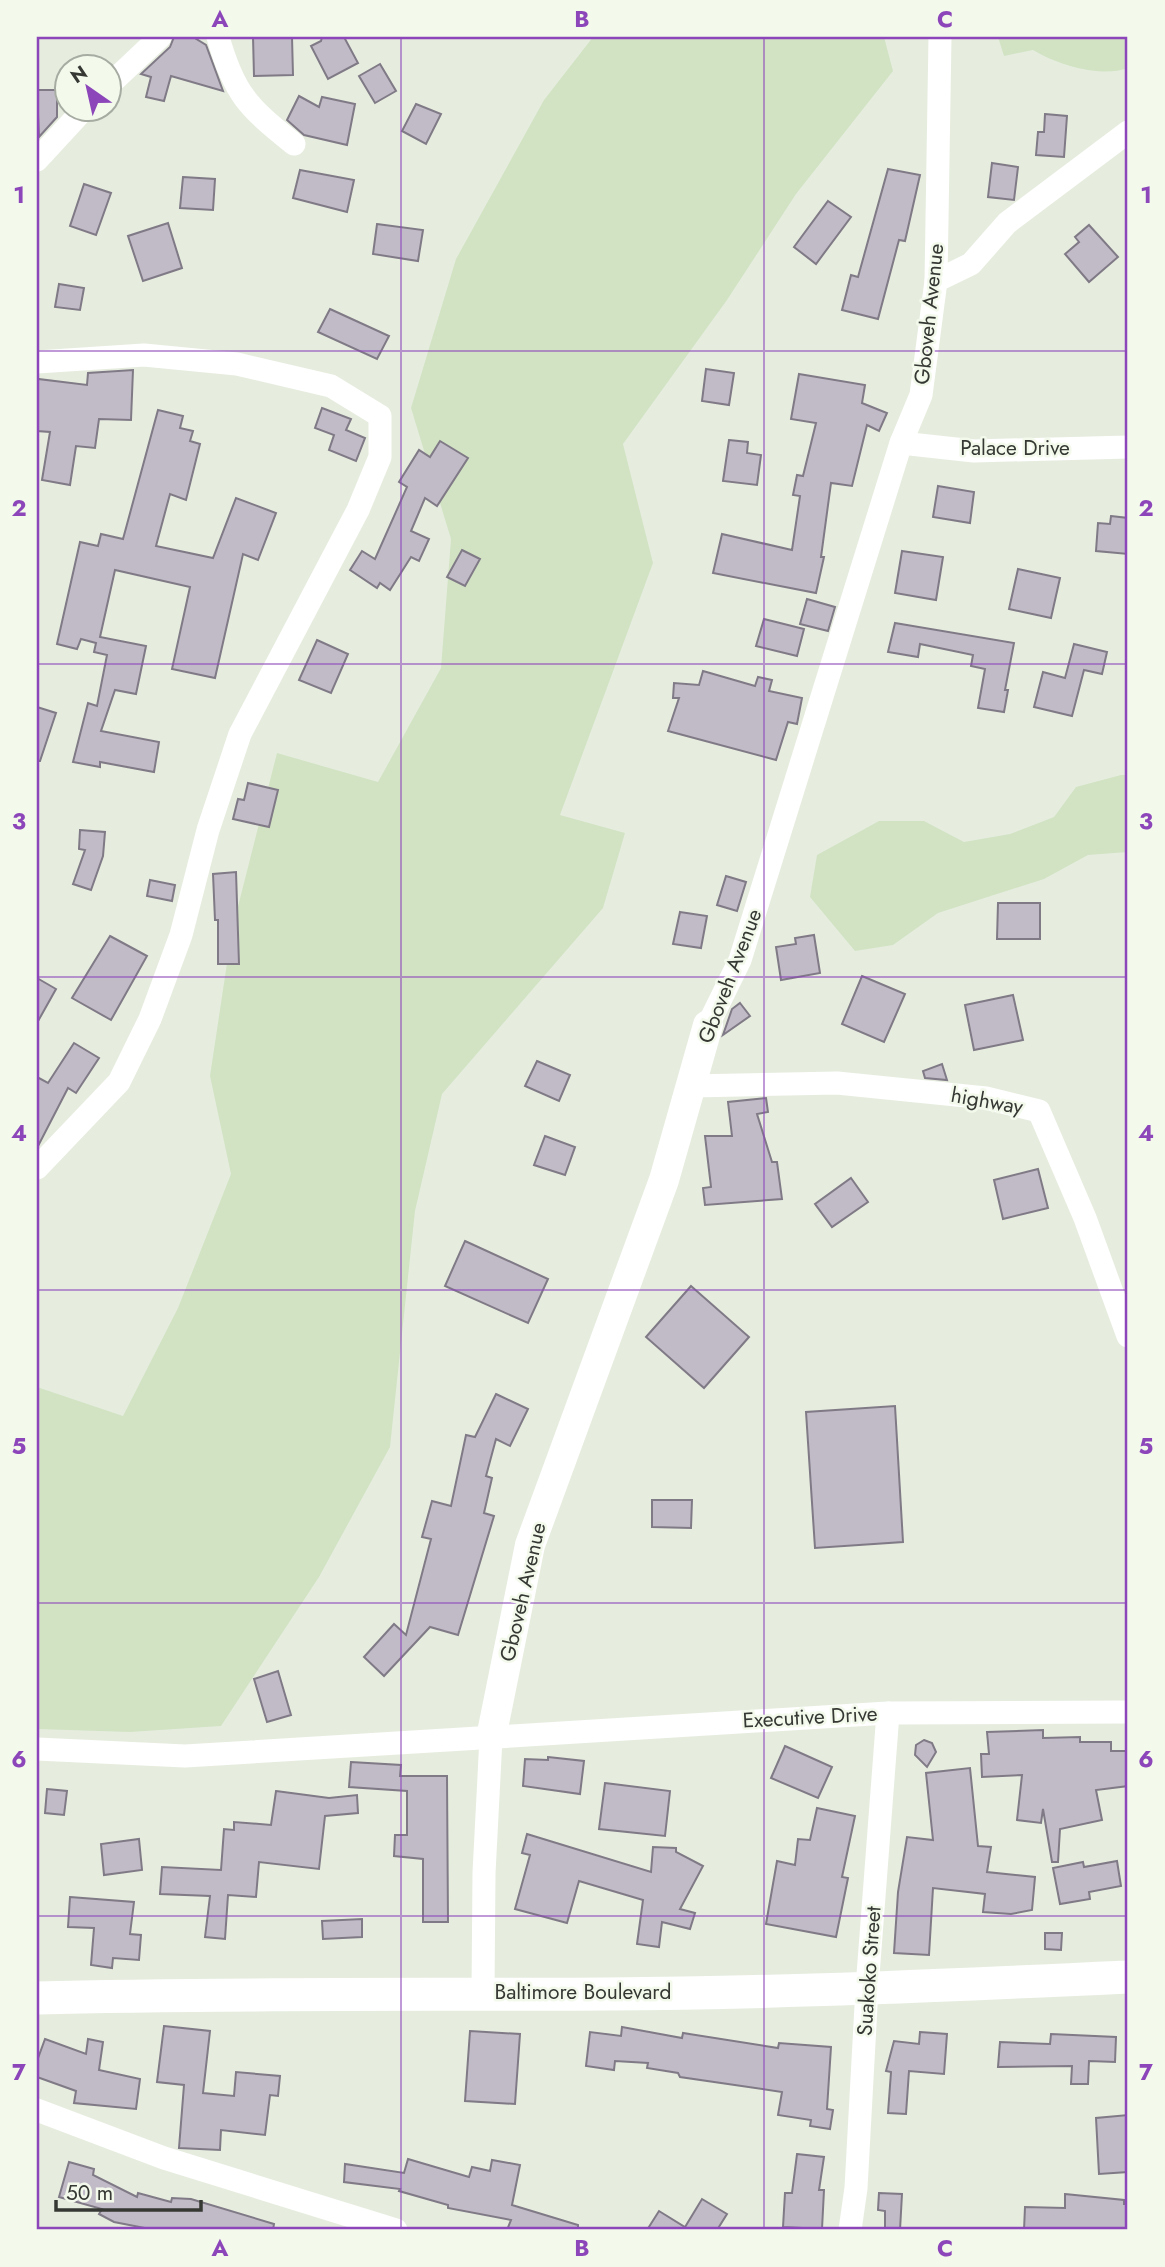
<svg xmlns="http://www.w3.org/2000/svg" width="1165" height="2267" viewBox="0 0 1165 2267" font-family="Jost,sans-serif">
	<rect width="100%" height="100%" fill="#e6eddf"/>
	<g fill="#d2e3c4">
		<polygon points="593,37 884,37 893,71 796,194 727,300 623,444 653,563 560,815 625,833 603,908 442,1094 415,1211 390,1447 319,1577 221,1726 130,1732 37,1729 37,1387 123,1416 178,1308 231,1174 210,1076 232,930 277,753 378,782 441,668 451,539 411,408 456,259 544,100"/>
		<path d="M998,37H1128V68C1101,78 1058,65 1033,50L1004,56Z"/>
		<polygon points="1121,775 1128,775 1128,852 1088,855 1044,879 938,913 893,945 855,951 810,897 817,855 879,821 924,821 964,842 1010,834 1054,817 1076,787"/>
	</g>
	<g fill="#c1bac7" stroke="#807a86" stroke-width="2">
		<polygon points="174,37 193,37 206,45 223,91 171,76 164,101 146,97 151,77 141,74 170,47"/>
		<polygon points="253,37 292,37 293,75 254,76"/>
		<polygon points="322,37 344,37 358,63 328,79 311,46 321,41"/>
		<polygon points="380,64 396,91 375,103 359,76"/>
		<polygon points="37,90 57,90 57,117 39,137"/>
		<polygon points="299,96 319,107 322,97 355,104 347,145 304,135 287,120"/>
		<polygon points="416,104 441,114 426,144 402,131"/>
		<polygon points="1045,114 1067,116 1064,157 1036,155 1038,132 1044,132"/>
		<polygon points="992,163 1018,167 1014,200 988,197"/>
		<polygon points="888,169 920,175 905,241 899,240 878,319 842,310 851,275 858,277"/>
		<polygon points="300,170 354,180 347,212 293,198"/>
		<polygon points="183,177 215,179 213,210 180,208"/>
		<polygon points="84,184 111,193 96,235 70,226"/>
		<polygon points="828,201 851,217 816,264 794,247"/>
		<polygon points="168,223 182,268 143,281 128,236"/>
		<polygon points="377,224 423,230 418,261 373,254"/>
		<polygon points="1089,225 1118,257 1089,282 1065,254 1079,242 1075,237"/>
		<polygon points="59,284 84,288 80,310 55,307"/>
		<polygon points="330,309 389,336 377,359 318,332"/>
		<polygon points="706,369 734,373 729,405 702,401"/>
		<polygon points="133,370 131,420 99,419 95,448 76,446 70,485 42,480 50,432 37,431 38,379 87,385 88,373"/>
		<polygon points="799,374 865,385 862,403 887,413 879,431 867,425 852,486 831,483 821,557 824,557 816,593 713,573 722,534 792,550 800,496 793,495 797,475 803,476 816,423 791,419"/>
		<polygon points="322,408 351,419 346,430 365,438 356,461 329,450 334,435 315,428"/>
		<polygon points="158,410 183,416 180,428 193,431 190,441 200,444 186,500 170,494 156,546 213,558 236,498 276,513 258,560 243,554 215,678 172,669 190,587 115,570 100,637 146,646 136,694 115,690 101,731 159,742 154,772 100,762 100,767 73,762 88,703 97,706 107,655 94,652 96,643 81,639 77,649 57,644 80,542 98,546 101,534 123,539"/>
		<polygon points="729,440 748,442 747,453 761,455 757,485 723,481"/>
		<polygon points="440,441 468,458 437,506 425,498 411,531 429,539 419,561 411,557 390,590 380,583 377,588 350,570 362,551 375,559 407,487 399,482 419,450 430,457"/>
		<polygon points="938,486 974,492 970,523 933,517"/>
		<polygon points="1111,516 1128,518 1128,554 1096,551 1098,523 1110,524"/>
		<polygon points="462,550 480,559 465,586 447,577"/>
		<polygon points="902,551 943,557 936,600 895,593"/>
		<polygon points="1018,569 1060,578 1051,618 1009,609"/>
		<polygon points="807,599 835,607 828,631 800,624"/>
		<polygon points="764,619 804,629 797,656 756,646"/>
		<polygon points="895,623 1014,643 1005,690 1008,690 1004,712 978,708 985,669 971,666 973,655 920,644 918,657 888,652"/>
		<polygon points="317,640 348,654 331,693 299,680"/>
		<polygon points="1074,644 1107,652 1102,674 1084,670 1072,716 1034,707 1043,672 1065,678"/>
		<polygon points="703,671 755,686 758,677 772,680 769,691 802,698 797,724 788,722 776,760 668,731 679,698 673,698 674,683 699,685"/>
		<polygon points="37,707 56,713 40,761 37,761"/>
		<polygon points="248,783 278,790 269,827 233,819 238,799 244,800"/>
		<polygon points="80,830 105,832 103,856 91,890 73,884 85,850 79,849"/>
		<polygon points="236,872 239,964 218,964 218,920 215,920 213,874"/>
		<polygon points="726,876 746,882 737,911 717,905"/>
		<polygon points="150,880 175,885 172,901 147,896"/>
		<polygon points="998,903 1040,903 1040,939 997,939"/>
		<polygon points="680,912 707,916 701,948 673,944"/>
		<polygon points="814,935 820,973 781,980 776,947 796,944 795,938"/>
		<polygon points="110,936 147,956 111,1020 72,998"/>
		<polygon points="862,976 905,994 884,1042 842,1024"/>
		<polygon points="37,978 56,989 37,1023"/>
		<polygon points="1013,995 1023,1040 974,1050 965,1005"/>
		<polygon points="740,1003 750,1016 723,1035 732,1009"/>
		<polygon points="74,1043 99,1058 76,1093 68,1088 37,1148 37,1077 48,1083"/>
		<polygon points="537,1061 570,1075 559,1101 525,1086"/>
		<polygon points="942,1064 947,1080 925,1078 923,1071"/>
		<polygon points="766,1098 768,1112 757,1114 772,1162 777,1162 782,1199 705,1205 703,1188 711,1187 705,1136 732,1136 728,1102"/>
		<polygon points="545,1136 575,1147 565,1175 534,1165"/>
		<polygon points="1038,1169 1048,1208 1003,1219 994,1180"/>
		<polygon points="851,1178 868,1202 832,1227 815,1204"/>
		<polygon points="465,1241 548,1279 528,1323 445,1286"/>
		<polygon points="691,1286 749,1337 704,1388 646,1337"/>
		<polygon points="496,1394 528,1409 510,1446 496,1439 486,1476 492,1478 484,1513 494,1516 458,1635 430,1627 384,1676 364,1657 394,1624 406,1635 431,1539 422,1537 432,1501 451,1506 466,1435 475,1437"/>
		<polygon points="895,1406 903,1542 815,1548 806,1412"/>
		<polygon points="652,1500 692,1500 691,1528 652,1527"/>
		<polygon points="278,1671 291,1715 267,1722 254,1679"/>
		<polygon points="1043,1730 1043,1738 1080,1737 1080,1742 1111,1742 1111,1751 1128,1751 1128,1786 1096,1790 1102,1820 1060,1829 1058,1862 1052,1862 1043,1809 1041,1823 1017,1820 1022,1775 982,1777 981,1754 989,1754 987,1732"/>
		<polygon points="924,1740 932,1743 936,1752 927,1767 915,1755 916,1745"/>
		<polygon points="785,1746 832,1767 818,1798 771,1778"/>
		<polygon points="548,1757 584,1761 580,1794 523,1786 525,1759 548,1760"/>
		<polygon points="351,1762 401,1765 400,1776 447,1776 448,1922 423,1922 423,1859 394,1856 395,1835 407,1835 407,1791 349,1787"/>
		<polygon points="970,1768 978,1846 991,1847 987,1872 1035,1877 1032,1910 1011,1914 983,1912 985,1894 933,1888 929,1955 894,1953 898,1892 907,1837 933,1840 926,1773"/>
		<polygon points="605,1783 670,1791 665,1836 599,1829"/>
		<polygon points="47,1789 67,1791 64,1815 45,1813"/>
		<polygon points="276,1791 329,1798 357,1795 358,1813 325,1816 319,1869 259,1862 256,1897 228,1895 225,1939 205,1937 210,1896 160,1894 162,1867 221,1870 224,1829 234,1830 234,1822 271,1825"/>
		<polygon points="817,1808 855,1816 842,1877 848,1878 836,1937 766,1924 777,1861 795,1865 798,1839 810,1840"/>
		<polygon points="527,1834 651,1872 653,1847 676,1848 676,1852 703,1866 680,1909 695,1913 690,1929 662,1922 659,1947 637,1944 643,1900 579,1881 567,1923 515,1909 530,1855 522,1853"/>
		<polygon points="139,1839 142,1870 104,1875 101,1844"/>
		<polygon points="1117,1861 1121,1886 1089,1892 1090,1899 1060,1904 1053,1868 1083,1862 1084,1867"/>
		<polygon points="70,1897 134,1902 130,1934 141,1935 139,1960 113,1958 112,1968 91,1965 94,1928 68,1927"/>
		<polygon points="362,1919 362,1937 323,1939 322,1921"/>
		<polygon points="1045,1933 1062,1933 1061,1950 1045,1949"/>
		<polygon points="164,2026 210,2031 203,2093 234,2096 236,2072 280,2076 278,2096 270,2095 265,2135 221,2130 220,2150 179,2148 184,2085 157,2082"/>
		<polygon points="622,2027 682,2038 683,2033 778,2048 779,2043 831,2047 827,2109 833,2110 830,2129 810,2126 811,2120 778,2115 782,2092 680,2077 678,2073 647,2068 648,2063 615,2061 614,2070 586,2066 590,2032 621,2036"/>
		<polygon points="470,2031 520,2034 515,2104 465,2101"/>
		<polygon points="920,2032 947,2034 944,2074 909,2071 906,2114 888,2113 891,2072 886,2071 894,2041 919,2044"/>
		<polygon points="1051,2034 1116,2037 1115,2062 1089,2061 1088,2084 1071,2084 1072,2066 998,2067 1000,2042 1050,2044"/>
		<polygon points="45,2039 86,2054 88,2039 103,2042 99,2070 140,2079 136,2109 74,2103 76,2091 37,2077 37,2061"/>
		<polygon points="1128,2115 1128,2172 1099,2174 1096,2118"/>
		<polygon points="797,2154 824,2157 819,2190 824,2190 822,2229 783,2227 785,2193 792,2193"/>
		<polygon points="408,2159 469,2177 472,2167 490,2171 492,2160 520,2165 512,2205 578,2225 578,2230 507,2230 511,2220 448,2208 448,2205 399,2191 400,2189 344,2182 345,2164 404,2173"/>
		<polygon points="69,2162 94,2169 93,2175 137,2197 138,2193 171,2202 172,2198 191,2199 274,2224 273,2230 155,2230 114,2222 99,2214 102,2209 59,2197"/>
		<polygon points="879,2193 902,2194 900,2230 885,2230 885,2211 878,2210"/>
		<polygon points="1065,2194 1124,2200 1124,2204 1128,2204 1128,2230 1024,2230 1025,2207 1065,2208"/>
		<polygon points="702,2199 727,2214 717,2230 647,2230 659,2211 685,2227"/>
	</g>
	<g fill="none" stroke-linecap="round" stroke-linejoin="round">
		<g stroke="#fff" stroke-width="23">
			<path d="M218,37C234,94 248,107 294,144"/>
			<polyline points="108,86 160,37"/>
			<polyline points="37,160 85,108"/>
			<polyline points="936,281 971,264 1007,223 1128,132"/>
			<polyline points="37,362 144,355 237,364 331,386 380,416 380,457 358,510 240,734 208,830 181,935 150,1019 119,1082 37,1168"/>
			<polyline points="901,443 974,451 1128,447"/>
			<polyline points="708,1025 740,960 901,443 921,395 936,281 940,37"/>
			<polyline points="691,1086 837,1083 986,1098 1039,1111 1085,1218 1128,1336"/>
			<polyline points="37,1749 185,1756 888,1713 1128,1712"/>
			<polyline points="483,1992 484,1873 491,1738"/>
			<polyline points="37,2110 164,2158 396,2230"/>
			<polyline points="850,2230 856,2188 867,1988 888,1713"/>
		</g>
		<polyline stroke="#fff" stroke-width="30" points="491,1738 530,1545 664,1180 708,1025"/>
		<path stroke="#fff" stroke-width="33" d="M37,1998C227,1993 417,1995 607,1994C781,1993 955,1985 1128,1977"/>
	</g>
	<path fill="none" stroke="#8c46b9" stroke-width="2" stroke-opacity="0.55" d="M401,37V2230M764,37V2230M37,351H1128M37,664H1128M37,977H1128M37,1290H1128M37,1603H1128M37,1916H1128"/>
	<g text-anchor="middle" stroke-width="5" stroke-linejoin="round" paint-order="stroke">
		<g font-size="21" fill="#353833" stroke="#f3faec">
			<text transform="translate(929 314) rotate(-84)" y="7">Gboveh Avenue</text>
			<text x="1015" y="455">Palace Drive</text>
			<text transform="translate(730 976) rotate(-69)" y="7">Gboveh Avenue</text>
			<text transform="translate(987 1101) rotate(10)" y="7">highway</text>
			<text transform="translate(523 1592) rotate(-77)" y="7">Gboveh Avenue</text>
			<text transform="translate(810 1717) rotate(-3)" y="7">Executive Drive</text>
			<text transform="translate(869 1971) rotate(-86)" y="7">Suakoko Street</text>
			<text x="583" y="1999">Baltimore Boulevard</text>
		</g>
	</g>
	<rect width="1165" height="2267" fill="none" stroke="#f3faec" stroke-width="77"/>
	<g transform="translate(88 88) rotate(326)"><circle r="33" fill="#f3faec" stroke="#a7aca2" stroke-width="2"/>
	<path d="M0-5L12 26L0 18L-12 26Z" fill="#8c46b9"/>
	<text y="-10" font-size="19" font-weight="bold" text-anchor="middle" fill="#353833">N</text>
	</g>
	<path d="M56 2200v10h145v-10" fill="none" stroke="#353833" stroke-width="3.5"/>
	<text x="66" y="2200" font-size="21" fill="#353833" stroke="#f3faec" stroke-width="5" paint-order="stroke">50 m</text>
	<rect x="38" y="38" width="1088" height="2190" fill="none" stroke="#8c46b9" stroke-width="2.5"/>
	<g font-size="23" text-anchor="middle" font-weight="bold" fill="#8c46b9">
		<text x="220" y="27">A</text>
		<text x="582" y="27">B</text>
		<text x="945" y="27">C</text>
		<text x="19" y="203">1</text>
		<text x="1146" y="203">1</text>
		<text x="19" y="516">2</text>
		<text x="1146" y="516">2</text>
		<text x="19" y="829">3</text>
		<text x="1146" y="829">3</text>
		<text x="19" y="1141">4</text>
		<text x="1146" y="1141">4</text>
		<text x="19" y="1454">5</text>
		<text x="1146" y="1454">5</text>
		<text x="19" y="1767">6</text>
		<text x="1146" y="1767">6</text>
		<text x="19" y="2080">7</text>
		<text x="1146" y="2080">7</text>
		<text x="220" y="2256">A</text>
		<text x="582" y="2256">B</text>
		<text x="945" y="2256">C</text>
	</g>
</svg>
